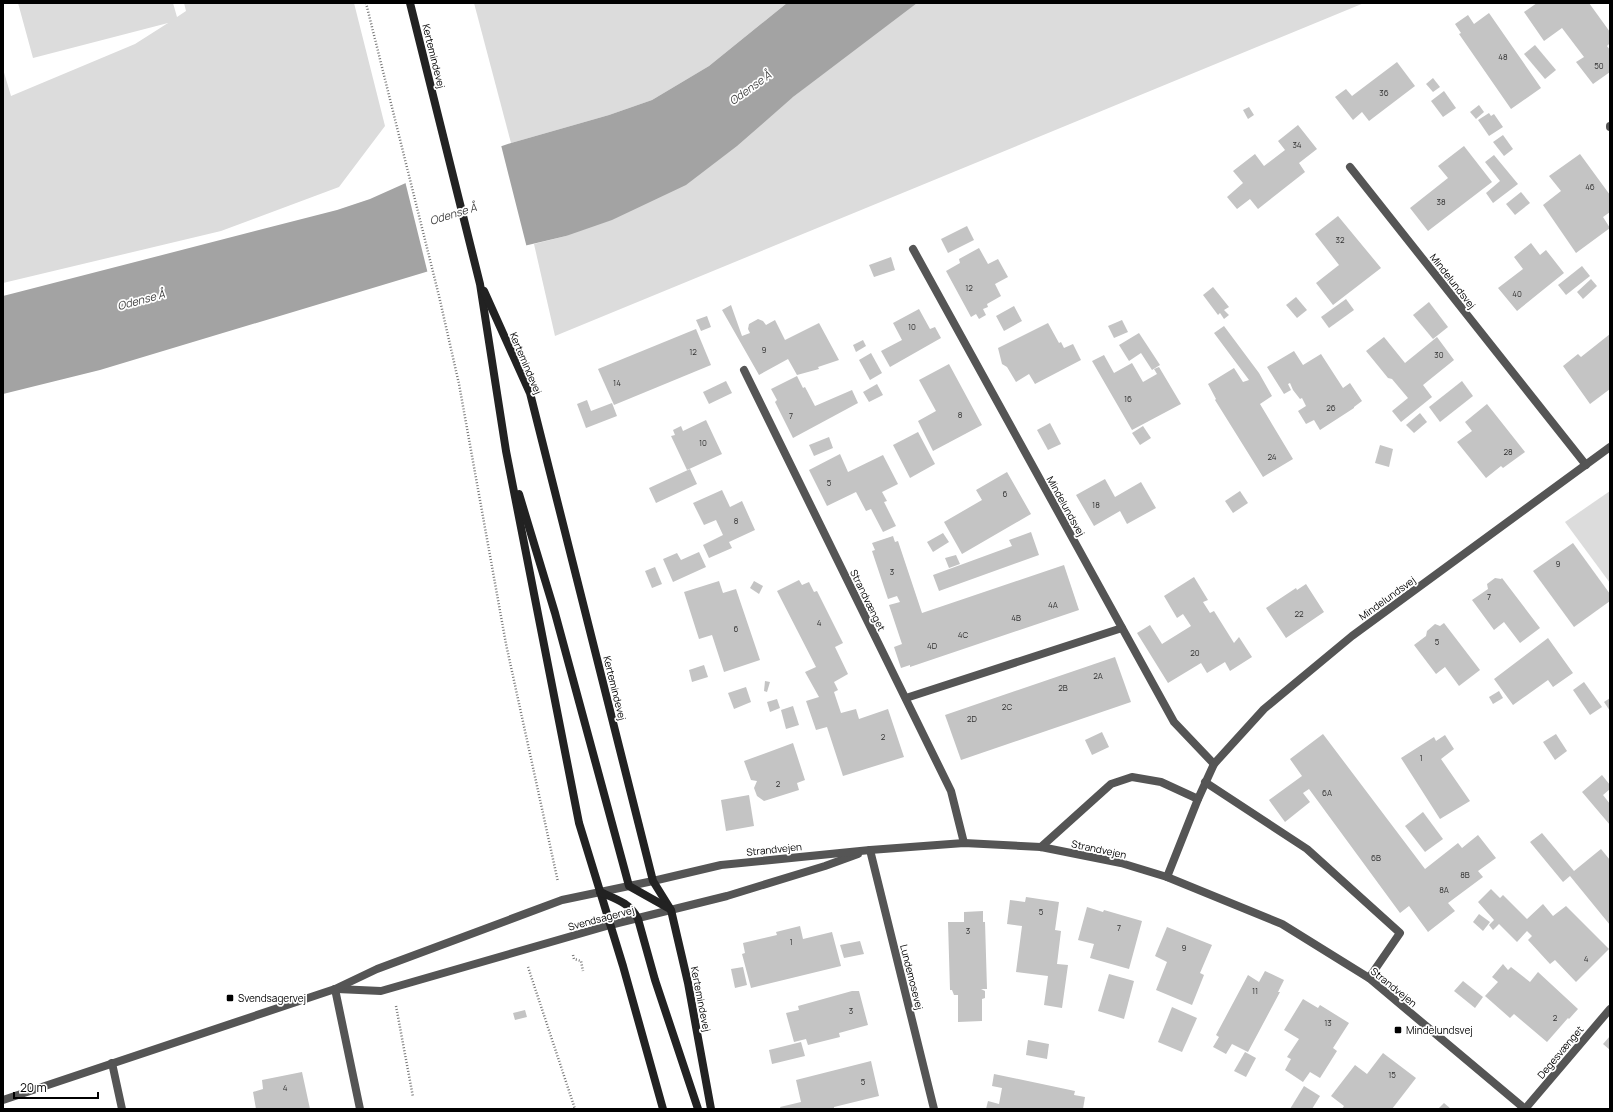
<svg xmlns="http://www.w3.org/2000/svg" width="1613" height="1112" viewBox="0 0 1613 1112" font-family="Manrope,sans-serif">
	<rect width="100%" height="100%" fill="#fff"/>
	<g fill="#dcdcdc">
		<polygon points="18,3 173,3 177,17 186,11 184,3 354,3 385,126 339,187 221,231 3,283 3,69 11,96 135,44 168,23 33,58"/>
		<polygon points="474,3 787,3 709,66 652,100 609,115 511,143"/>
		<polygon points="910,3 1364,3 555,336 534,244 566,236 793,97"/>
		<polygon points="1610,491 1610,583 1565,522"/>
	</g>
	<polygon fill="#a3a3a3" points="787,3 917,3 793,97 737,146 686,185 612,220 566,236 469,259 100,370 3,394 3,296 337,210 370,199 446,165 511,143 609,115 652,100 709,66"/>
	<polygon fill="#fff" points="501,145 527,248 469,261 428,274 405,181 446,163"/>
	<g fill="#c4c4c4">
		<polygon points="1537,3 1589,3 1610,32 1610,43 1607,46 1610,50 1610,72 1593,84 1576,62 1584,57 1562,28 1544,41 1524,12"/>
		<polygon points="1489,13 1541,88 1511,109 1459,34 1461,33 1455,24 1468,15 1474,24"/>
		<polygon points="1535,45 1556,70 1545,79 1524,54"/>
		<polygon points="1397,62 1415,86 1369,121 1362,112 1353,120 1335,97 1346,89 1352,96"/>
		<polygon points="1433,78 1440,87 1433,92 1426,84"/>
		<polygon points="1444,91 1456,108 1443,117 1431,101"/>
		<polygon points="1479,105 1484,112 1476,119 1470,112"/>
		<polygon points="1249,107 1254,115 1248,119 1243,110"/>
		<polygon points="1489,113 1491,116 1494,114 1503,127 1489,136 1478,120"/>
		<polygon points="1298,125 1317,149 1299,163 1305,172 1258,209 1250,199 1237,209 1227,197 1243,183 1233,171 1255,154 1264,166 1285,150 1278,141"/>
		<polygon points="1503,135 1513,149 1504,156 1493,142"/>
		<polygon points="1464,146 1492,182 1428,231 1410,208 1448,178 1438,166"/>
		<polygon points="1580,154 1610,195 1610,212 1603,217 1610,228 1576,253 1543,205 1561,191 1549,176"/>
		<polygon points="1494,155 1518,184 1493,203 1486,193 1500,181 1485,162"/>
		<polygon points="1521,192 1530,203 1515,215 1506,204"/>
		<polygon points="1338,216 1381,268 1333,305 1316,283 1339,265 1315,234"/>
		<polygon points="967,226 974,240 948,253 941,239"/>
		<polygon points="1531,243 1540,255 1546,250 1564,273 1517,311 1498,288 1523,269 1514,257"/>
		<polygon points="979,248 988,264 998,259 1008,277 995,284 1001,296 987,304 988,307 983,309 986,315 979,319 976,314 971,317 946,271 960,263 959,259"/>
		<polygon points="891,257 895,270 874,277 869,265"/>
		<polygon points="1582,266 1590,276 1566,295 1558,285"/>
		<polygon points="1591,279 1597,286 1583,299 1577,292"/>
		<polygon points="1213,287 1229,307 1224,310 1229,315 1224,319 1220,313 1218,315 1203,295"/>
		<polygon points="1296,297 1307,310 1297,318 1286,305"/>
		<polygon points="1346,299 1354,310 1329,328 1321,317"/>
		<polygon points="1429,302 1448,327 1433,339 1413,315"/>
		<polygon points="731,305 742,336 750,333 748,329 749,324 758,319 763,321 766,325 775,320 785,340 819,323 839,360 818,367 819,369 797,375 788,359 759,375 722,310"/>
		<polygon points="1014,306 1022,321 1004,331 996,316"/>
		<polygon points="919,309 930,329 935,327 941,338 890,367 881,351 902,340 893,323"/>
		<polygon points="707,316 711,327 701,331 696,320"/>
		<polygon points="1122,320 1128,332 1114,338 1108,326"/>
		<polygon points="1048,323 1059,343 1061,342 1064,348 1073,344 1081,360 1035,384 1029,374 1016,382 1007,367 1002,364 998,348"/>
		<polygon points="1224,326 1259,373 1272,396 1260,404 1293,459 1263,477 1215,400 1216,399 1208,384 1234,368 1243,382 1249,380 1214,333"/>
		<polygon points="696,329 711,365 614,405 598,369"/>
		<polygon points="1139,333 1160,365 1152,370 1141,353 1129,361 1119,345"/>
		<polygon points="1610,334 1610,389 1590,404 1563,366 1578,354 1581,357"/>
		<polygon points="1384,337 1405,363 1437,337 1454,360 1423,385 1432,397 1401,422 1392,411 1408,398 1392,379 1388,378 1366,351"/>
		<polygon points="863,340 866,346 856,352 853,345"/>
		<polygon points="1294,351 1303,365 1321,354 1343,388 1350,383 1362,401 1354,407 1354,408 1320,430 1314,420 1306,424 1298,411 1306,406 1302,398 1300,399 1293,390 1290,383 1288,384 1291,390 1284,394 1267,367"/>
		<polygon points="871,353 882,373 870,380 859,360"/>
		<polygon points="1104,355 1114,373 1132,363 1143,382 1157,374 1154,369 1159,367 1181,404 1132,430 1092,361"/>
		<polygon points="949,364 982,425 933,451 918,421 936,411 919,380"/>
		<polygon points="797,376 803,388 805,387 815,406 852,390 858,403 793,438 775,402 777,400 771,389"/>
		<polygon points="726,381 732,393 709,404 703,392"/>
		<polygon points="1462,381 1473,396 1440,422 1429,407"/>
		<polygon points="877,384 883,395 869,402 863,392"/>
		<polygon points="587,400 591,411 612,403 617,416 586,428 577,404"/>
		<polygon points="1487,404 1525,452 1503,468 1501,466 1486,478 1457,442 1472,431 1465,422"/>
		<polygon points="1420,413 1427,422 1414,433 1406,425"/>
		<polygon points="706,420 722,454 687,470 671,436 675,435 673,430 681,426 683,431"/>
		<polygon points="1050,423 1061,444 1048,450 1037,430"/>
		<polygon points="1143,426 1151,438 1140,445 1132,433"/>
		<polygon points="918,432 935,464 910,478 893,445"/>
		<polygon points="829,437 833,448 814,456 809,445"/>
		<polygon points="1380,445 1393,449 1389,467 1375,463"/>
		<polygon points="840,454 848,472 883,455 898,484 882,492 887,501 884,502 896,526 883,532 871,509 866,511 856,492 827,506 809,470"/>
		<polygon points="690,469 697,484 656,503 649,488"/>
		<polygon points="1007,472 1031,514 962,554 944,522 982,500 976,490"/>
		<polygon points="1105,479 1115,497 1141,482 1156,508 1127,524 1120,511 1094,526 1076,495"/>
		<polygon points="722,490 730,507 742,501 755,530 729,542 732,548 709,558 703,545 723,535 716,520 704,525 693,503"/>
		<polygon points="1240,491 1248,503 1233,513 1225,501"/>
		<polygon points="1031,532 1039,555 939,591 933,575 1012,546 1009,540"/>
		<polygon points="943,533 949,542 933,552 927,542"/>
		<polygon points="893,536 895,542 898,541 922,613 1064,565 1079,610 910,667 910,665 901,668 894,647 902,644 889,605 900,602 897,596 888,599 872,551 875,550 872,543"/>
		<polygon points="1573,543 1610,594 1610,601 1574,627 1533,571"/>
		<polygon points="699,552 706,567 673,582 663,559 677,553 681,560"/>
		<polygon points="956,555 960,564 949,568 945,558"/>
		<polygon points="655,567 662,584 652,588 645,571"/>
		<polygon points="1194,577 1208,600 1203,602 1210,613 1214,611 1234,643 1239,637 1252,657 1230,671 1225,662 1207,673 1201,663 1168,683 1137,633 1150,625 1162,644 1191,626 1183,614 1177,618 1164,596"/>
		<polygon points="1495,578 1501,579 1502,578 1540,628 1520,643 1504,622 1494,630 1472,600 1488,589 1487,584"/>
		<polygon points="799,580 802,585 809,582 814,592 817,591 843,643 835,647 848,674 834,682 838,690 834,692 841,713 856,709 859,719 888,709 904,757 843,776 827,727 816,730 806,701 819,697 805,672 816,667 777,591"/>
		<polygon points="719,581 723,593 736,589 760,660 724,672 712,635 699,639 684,592"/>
		<polygon points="754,581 763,586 759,594 750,588"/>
		<polygon points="1306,584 1324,612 1286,638 1266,608 1296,588 1297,590"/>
		<polygon points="1444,623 1480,670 1459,686 1445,667 1436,674 1414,645 1426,636 1427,631 1435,624 1440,626"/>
		<polygon points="1548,638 1573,673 1553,687 1548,680 1513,705 1494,679"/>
		<polygon points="1115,657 1131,702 961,760 945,715"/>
		<polygon points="704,665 708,677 692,682 689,670"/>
		<polygon points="765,681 770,682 767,692 764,691"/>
		<polygon points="1584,682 1602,707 1590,715 1573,690"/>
		<polygon points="746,687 751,702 734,709 728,693"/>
		<polygon points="1499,691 1503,698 1493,704 1489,697"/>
		<polygon points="1610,698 1610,711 1604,702"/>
		<polygon points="777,699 780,708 770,712 767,702"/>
		<polygon points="793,706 799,725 786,729 781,710"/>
		<polygon points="1102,732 1109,747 1092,755 1085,740"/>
		<polygon points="1323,734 1425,869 1458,843 1462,848 1478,835 1496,858 1478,871 1483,877 1448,903 1455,911 1428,932 1409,906 1400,913 1309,789 1303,793 1310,802 1285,822 1269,800 1302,776 1290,759"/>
		<polygon points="1556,734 1567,751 1555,760 1543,742"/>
		<polygon points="1445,735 1454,749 1441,759 1470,801 1440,819 1401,758 1434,737 1436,741"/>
		<polygon points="793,743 805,780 797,783 799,790 764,801 757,796 754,788 757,781 751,780 744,761"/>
		<polygon points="1602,775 1610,785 1610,789 1603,795 1610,804 1610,825 1582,792"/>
		<polygon points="749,795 754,826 726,831 721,800"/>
		<polygon points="1423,812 1443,839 1425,852 1405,826"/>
		<polygon points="1542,833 1574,871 1601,849 1610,860 1610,925 1570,876 1563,882 1530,842"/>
		<polygon points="1491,889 1500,898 1503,895 1527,919 1543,904 1553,916 1566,906 1609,949 1576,982 1555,960 1550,964 1528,940 1532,936 1527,931 1517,942 1499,924 1493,930 1489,925 1494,920 1478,902"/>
		<polygon points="1026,897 1059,902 1055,930 1061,931 1057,964 1068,965 1062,1008 1044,1005 1048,976 1016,972 1022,926 1007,924 1010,900 1025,902"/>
		<polygon points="1087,907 1103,912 1104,910 1142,921 1129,969 1090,958 1094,944 1078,940"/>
		<polygon points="983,911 983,922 985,922 987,989 981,989 985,991 985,998 982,999 982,1021 958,1022 958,995 954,995 952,990 950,990 948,922 964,922 964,912"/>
		<polygon points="1479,914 1490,922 1483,931 1473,922"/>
		<polygon points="800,926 803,939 832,932 841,966 751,988 742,954 745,953 743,943 777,935 776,932"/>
		<polygon points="1167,927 1212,945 1200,973 1204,975 1192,1005 1156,990 1167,962 1155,956"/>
		<polygon points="860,941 864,954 844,958 840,945"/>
		<polygon points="1503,964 1508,970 1511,967 1530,982 1538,972 1578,1009 1569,1019 1568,1018 1547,1042 1514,1014 1510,1018 1485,996 1498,982 1492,977"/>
		<polygon points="743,967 747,985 735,988 731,969"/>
		<polygon points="1265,971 1284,980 1278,992 1280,992 1248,1052 1232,1044 1226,1054 1213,1047 1219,1037 1216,1035 1248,975 1259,982"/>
		<polygon points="1109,974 1134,981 1124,1019 1098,1011"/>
		<polygon points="1463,981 1483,997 1475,1008 1454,991"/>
		<polygon points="852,991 859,991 868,1025 839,1033 840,1037 808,1045 806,1039 794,1042 786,1013 799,1010 798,1006"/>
		<polygon points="1303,999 1318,1008 1320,1005 1349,1023 1333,1048 1337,1051 1320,1078 1310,1072 1303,1082 1285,1070 1291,1059 1287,1057 1299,1039 1284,1030"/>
		<polygon points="1172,1007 1197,1018 1182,1052 1158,1042"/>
		<polygon points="525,1010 527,1017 515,1020 513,1013"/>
		<polygon points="1610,1036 1610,1050 1603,1044"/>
		<polygon points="1028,1040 1049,1044 1047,1059 1026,1055"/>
		<polygon points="801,1042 805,1056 772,1064 769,1050"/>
		<polygon points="1245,1052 1256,1058 1246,1077 1234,1071"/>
		<polygon points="1383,1053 1416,1078 1392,1109 1342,1109 1344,1106 1331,1096 1355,1065 1367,1074"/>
		<polygon points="871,1061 879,1096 834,1107 834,1109 781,1109 780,1107 801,1102 796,1080"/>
		<polygon points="302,1072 310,1109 256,1109 253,1092 263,1089 262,1080"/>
		<polygon points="994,1074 1075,1091 1074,1095 1085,1097 1083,1109 986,1109 988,1101 999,1104 1002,1088 992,1086"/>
		<polygon points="1304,1086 1320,1096 1312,1109 1290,1109"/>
		<polygon points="1444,1103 1451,1109 1438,1109"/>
	</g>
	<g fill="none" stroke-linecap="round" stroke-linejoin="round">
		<g stroke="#777" stroke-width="2.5" stroke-dasharray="1 2" stroke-linecap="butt">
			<polyline points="366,3 439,296 459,384 506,644 558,882"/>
			<polyline points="573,955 574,959 581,961 583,971"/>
			<polyline points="528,967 575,1109"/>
			<polyline points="396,1006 413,1097"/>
		</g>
		<g stroke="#555" stroke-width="8">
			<polyline points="906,698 1122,628"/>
			<polyline points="1205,782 1307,849 1400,933 1369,978"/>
			<polyline points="335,989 360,1109"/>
			<polyline points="112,1063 122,1109"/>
		</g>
		<g stroke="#555" stroke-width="8">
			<polyline points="1610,126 1610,127"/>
			<polyline points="1350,167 1586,465"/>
			<polyline points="913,249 1174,722 1214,764"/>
			<polyline points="744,370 951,791 964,843"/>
			<polyline points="1041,847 1111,784 1132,777 1161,782 1198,799"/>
			<polyline points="870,850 934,1109"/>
			<polyline points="1167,877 1198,799 1214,764 1264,709 1352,636 1610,447"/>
			<polyline points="1525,1109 1610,1009"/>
		</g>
		<g stroke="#555" stroke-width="8">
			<polyline points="337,989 381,991 610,925 727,896 825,866 858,854"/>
			<polyline points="3,1100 335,989 377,969 562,900 653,881 721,865 870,850 964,843 1041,847 1121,863 1167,877 1282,924 1369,978 1525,1109"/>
		</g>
		<g stroke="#222" stroke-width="8">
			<polyline points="410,3 480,284 506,451 579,823 623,966 663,1109"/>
			<polyline points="484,291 530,393 653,881 671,910 688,983 711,1109"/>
			<polyline points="519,494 555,613 629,886 670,909"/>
			<path d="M600,892C616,899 630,903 638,919L655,980L698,1109"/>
		</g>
	</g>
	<g fill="#000" stroke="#fff" stroke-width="1.5">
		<rect x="226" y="994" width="8" height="8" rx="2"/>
		<rect x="1394" y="1026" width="8" height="8" rx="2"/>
	</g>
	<g text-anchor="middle" stroke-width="3.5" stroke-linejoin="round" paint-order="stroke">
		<g font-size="8" fill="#313131">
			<text x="1503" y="60">48</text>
			<text x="1599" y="69">50</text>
			<text x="1384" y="96">36</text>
			<text x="1297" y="148">34</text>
			<text x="1590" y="190">46</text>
			<text x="1441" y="205">38</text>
			<text x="1340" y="243">32</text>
			<text x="969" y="291">12</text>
			<text x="1517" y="297">40</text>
			<text x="912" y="330">10</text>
			<text x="764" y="353">9</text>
			<text x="693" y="355">12</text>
			<text x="1439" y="358">30</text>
			<text x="617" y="386">14</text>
			<text x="1128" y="402">16</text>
			<text x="1331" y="411">26</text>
			<text x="960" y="418">8</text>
			<text x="791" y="419">7</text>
			<text x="703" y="446">10</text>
			<text x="1508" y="455">28</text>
			<text x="1272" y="460">24</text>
			<text x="829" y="486">5</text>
			<text x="1005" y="497">6</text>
			<text x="1096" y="508">18</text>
			<text x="736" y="524">8</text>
			<text x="1558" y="567">9</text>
			<text x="892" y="575">3</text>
			<text x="1489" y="600">7</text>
			<text x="1053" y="608">4A</text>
			<text x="1299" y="617">22</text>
			<text x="1016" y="621">4B</text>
			<text x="819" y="626">4</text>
			<text x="736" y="632">6</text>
			<text x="963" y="638">4C</text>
			<text x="1437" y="645">5</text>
			<text x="932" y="649">4D</text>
			<text x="1195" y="656">20</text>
			<text x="1098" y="679">2A</text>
			<text x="1063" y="691">2B</text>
			<text x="1007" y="710">2C</text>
			<text x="972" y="722">2D</text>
			<text x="883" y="740">2</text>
			<text x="1421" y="761">1</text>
			<text x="778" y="787">2</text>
			<text x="1327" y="796">6A</text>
			<text x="1376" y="861">6B</text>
			<text x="1465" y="878">8B</text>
			<text x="1444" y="893">8A</text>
			<text x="1041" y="915">5</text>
			<text x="1119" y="931">7</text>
			<text x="968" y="934">3</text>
			<text x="791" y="945">1</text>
			<text x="1184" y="951">9</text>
			<text x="1586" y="962">4</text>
			<text x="1255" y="994">11</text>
			<text x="851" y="1014">3</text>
			<text x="1555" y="1021">2</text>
			<text x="1328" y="1026">13</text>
			<text x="1392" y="1078">15</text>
			<text x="863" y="1085">5</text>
			<text x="285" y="1091">4</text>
		</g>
		<g font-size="10" fill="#000" stroke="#fff">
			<text transform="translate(434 56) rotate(76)" y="4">Kertemindevej</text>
			<text transform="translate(1453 281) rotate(52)" y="4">Mindelundsvej</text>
			<text transform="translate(526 363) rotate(67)" y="4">Kertemindevej</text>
			<text transform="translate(1066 506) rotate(61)" y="4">Mindelundsvej</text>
			<text transform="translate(1387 598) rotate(-36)" y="4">Mindelundsvej</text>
			<text transform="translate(868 600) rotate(64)" y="4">Strandvænget</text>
			<text transform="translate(615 688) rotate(76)" y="4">Kertemindevej</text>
			<text transform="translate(774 849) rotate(-6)" y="4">Strandvejen</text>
			<text transform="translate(1099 849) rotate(12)" y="4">Strandvejen</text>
			<text transform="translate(601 918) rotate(-15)" y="4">Svendsagervej</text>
			<text transform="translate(912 977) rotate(76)" y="4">Lundemosevej</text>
			<text transform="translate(1394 987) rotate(39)" y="4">Strandvejen</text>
			<text transform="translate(701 999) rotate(79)" y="4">Kertemindevej</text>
			<text transform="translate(1560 1052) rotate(-50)" y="4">Degesvænget</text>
		</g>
		<g font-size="10" fill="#000" stroke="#fff" text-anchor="start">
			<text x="238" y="1002">Svendsagervej</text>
			<text x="1406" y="1034">Mindelundsvej</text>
		</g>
		<g font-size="11" font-style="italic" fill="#444" stroke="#fff">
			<text transform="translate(750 88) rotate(-36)" y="4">Odense Å</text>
			<text transform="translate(453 214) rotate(-17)" y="4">Odense Å</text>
			<text transform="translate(141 300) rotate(-15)" y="4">Odense Å</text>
		</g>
	</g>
	<rect width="1613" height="1112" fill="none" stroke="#000000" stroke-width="8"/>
	<path d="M14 1092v6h84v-6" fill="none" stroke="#000000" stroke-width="2"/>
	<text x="20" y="1092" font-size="12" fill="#000000" stroke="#ffffff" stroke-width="3" paint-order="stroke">20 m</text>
</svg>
